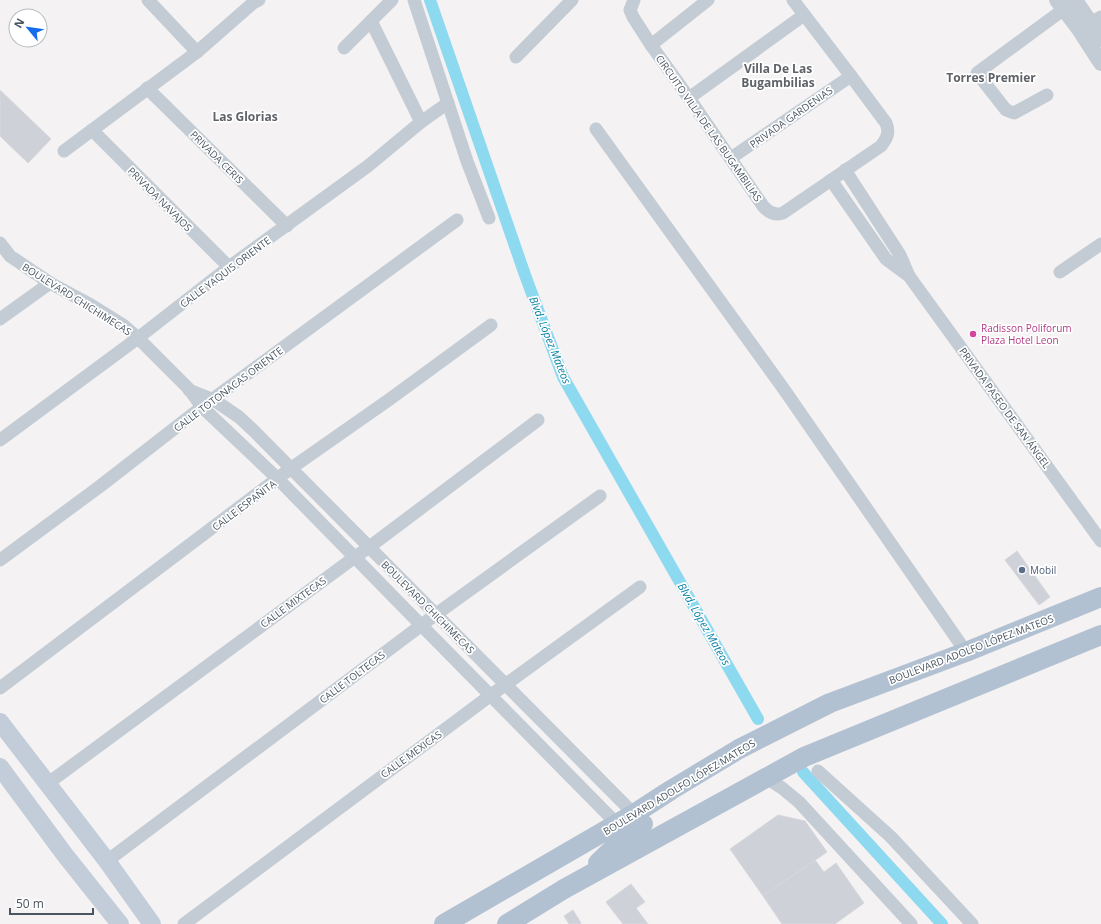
<svg xmlns="http://www.w3.org/2000/svg" width="1101" height="924" viewBox="0 0 1101 924" font-family="'Open Sans',sans-serif">
	<rect width="100%" height="100%" fill="#f4f2f2"/>
	<g fill="none" stroke-linecap="round" stroke-linejoin="round">
		<g stroke="#8dd9f0" stroke-width="12">
			<polyline points="430,0 525,275 563,377 758,719"/>
			<polyline points="803,772 942,924"/>
		</g>
	</g>
	<g fill="#ced1d7" stroke="#d6d8de">
		<polygon points="0,90 51,139 28,163 0,136"/>
		<polygon points="1017,551 1050,597 1039,605 1005,560"/>
		<polygon points="778,815 805,821 827,852 763,896 730,849"/>
		<polygon points="815,860 824,872 836,863 864,903 835,924 782,924 763,896"/>
		<polygon points="631,884 645,902 636,908 648,924 623,924 606,902"/>
		<polygon points="573,910 581,923 580,924 569,924 564,916"/>
	</g>
	<g fill="none" stroke-linecap="round" stroke-linejoin="round">
		<g stroke="#c3ccd4" stroke-width="13">
			<polyline points="148,0 197,52"/>
			<polyline points="414,0 467,161 489,218"/>
			<path d="M634,0L630,10L633,17L651,45L689,98L763,206C768,212 775,216 783,213L881,146C887,138 890,133 886,123L851,76L793,0"/>
			<polyline points="371,21 421,122"/>
			<polyline points="1082,28 1101,17"/>
			<polyline points="651,45 708,0"/>
			<polyline points="344,48 392,0"/>
			<polyline points="516,57 572,0"/>
			<polyline points="147,88 287,226"/>
			<polyline points="1047,95 1014,113 1006,110 977,73 1071,4"/>
			<polyline points="689,98 804,15"/>
			<polyline points="596,129 783,388 966,652"/>
			<polyline points="92,130 229,267"/>
			<polyline points="64,151 197,52 253,3 259,0"/>
			<polyline points="731,158 851,76"/>
			<polyline points="845,170 900,255 909,276 1101,541"/>
			<polyline points="831,180 886,259 909,276"/>
			<polyline points="0,243 10,256 16,260 50,283 91,305 123,325 138,338 189,389 202,407 278,479 421,625 622,829"/>
			<polyline points="1060,272 1101,244"/>
			<polyline points="0,319 50,283"/>
			<polyline points="189,390 214,400 239,417 254,431 639,819"/>
			<polyline points="0,440 138,338 229,267 368,166 421,122 448,103"/>
			<polyline points="0,560 99,487 202,407 457,220"/>
			<polyline points="0,688 290,469 390,399 491,325"/>
			<polyline points="818,771 891,837 972,924"/>
			<polyline points="765,777 782,788 799,802 911,924"/>
			<polyline points="47,784 355,557 368,548 538,420"/>
			<polyline points="107,861 435,615 600,496"/>
			<polyline points="184,924 491,695 640,587"/>
		</g>
		<g stroke="#c3ccd4" stroke-width="16">
			<polyline points="1057,0 1079,29 1101,63"/>
			<polyline points="1075,0 1101,39"/>
		</g>
		<g stroke="#c3cdd9" stroke-width="18">
			<polyline points="0,722 107,861 152,924"/>
			<polyline points="0,767 65,855 120,924"/>
		</g>
		<g stroke="#b2c1d1" stroke-width="20">
			<polyline points="598,863 627,835 643,824"/>
			<polyline points="444,924 634,814 671,790 739,749 818,709 830,703 966,652 1101,597"/>
			<polyline points="507,924 564,889 804,757 1101,635"/>
		</g>
	</g>
	<circle fill="#d1479c" stroke="#fff" stroke-width="1.5" cx="973" cy="334" r="4"/>
	<circle fill="#5c6f8a" stroke="#fff" stroke-width="1.5" cx="1022" cy="570" r="4"/>
	<g text-anchor="middle" stroke-width="3.5" stroke-linejoin="round" paint-order="stroke">
		<g font-size="10" fill="#495561" stroke="#fff">
			<text transform="translate(791 117) rotate(-35)" y="4">PRIVADA GARDENIAS</text>
			<text transform="translate(709 128) rotate(55)" y="4">CIRCUITO VILLA DE LAS BUGAMBILIAS</text>
			<text transform="translate(217 157) rotate(45)" y="4">PRIVADA CERIS</text>
			<text transform="translate(160 199) rotate(45)" y="4">PRIVADA NAVAJOS</text>
			<text transform="translate(225 272) rotate(-37)" y="4">CALLE YAQUIS ORIENTE</text>
			<text transform="translate(77 299) rotate(32)" y="4">BOULEVARD CHICHIMECAS</text>
			<text transform="translate(228 389) rotate(-37)" y="4">CALLE TOTONACAS ORIENTE</text>
			<text transform="translate(1005 408) rotate(54)" y="4">PRIVADA PASEO DE SAN ÁNGEL</text>
			<text transform="translate(244 505) rotate(-37)" y="4">CALLE ESPAÑITA</text>
			<text transform="translate(293 602) rotate(-36)" y="4">CALLE MIXTECAS</text>
			<text transform="translate(428 607) rotate(45)" y="4">BOULEVARD CHICHIMECAS</text>
			<text transform="translate(971 649) rotate(-21)" y="4">BOULEVARD ADOLFO LÓPEZ MATEOS</text>
			<text transform="translate(352 677) rotate(-37)" y="4">CALLE TOLTECAS</text>
			<text transform="translate(411 754) rotate(-36)" y="4">CALLE MEXICAS</text>
			<text transform="translate(679 787) rotate(-31)" y="4">BOULEVARD ADOLFO LÓPEZ MATEOS</text>
		</g>
		<g font-size="10" fill="#b23c85" stroke="#fff" text-anchor="start">
			<text x="981" y="332">Radisson Poliforum<tspan x="981" dy="12">Plaza Hotel Leon</tspan></text>
		</g>
		<g font-size="10" fill="#4e5e75" stroke="#fff" text-anchor="start">
			<text x="1030" y="574">Mobil</text>
		</g>
		<g font-size="11" font-style="italic" fill="#0880a5" stroke="#fff">
			<text transform="translate(550 340) rotate(68)" y="4">Blvd. López Mateos</text>
			<text transform="translate(704 624) rotate(60)" y="4">Blvd. López Mateos</text>
		</g>
		<g font-size="12" font-weight="bold" fill="#5e6268" stroke="#fff">
			<text x="778" y="73">Villa De Las<tspan x="778" dy="14">Bugambilias</tspan></text>
			<text x="991" y="82">Torres Premier</text>
			<text x="245" y="121">Las Glorias</text>
		</g>
	</g>
	<g transform="translate(28 28) rotate(299)"><circle r="19" fill="#ffffff" stroke="#b6bbc0"/>
	<path d="M0-3L7 15L0 10L-7 15Z" fill="#146ded"/>
	<text y="-6" font-size="11" font-weight="bold" text-anchor="middle" fill="#495561">N</text>
	</g>
	<path d="M10 908v6h83v-6" fill="none" stroke="#495561" stroke-width="2"/>
	<text x="16" y="908" font-size="12" fill="#495561" stroke="#ffffff" stroke-width="3" paint-order="stroke">50 m</text>
</svg>
